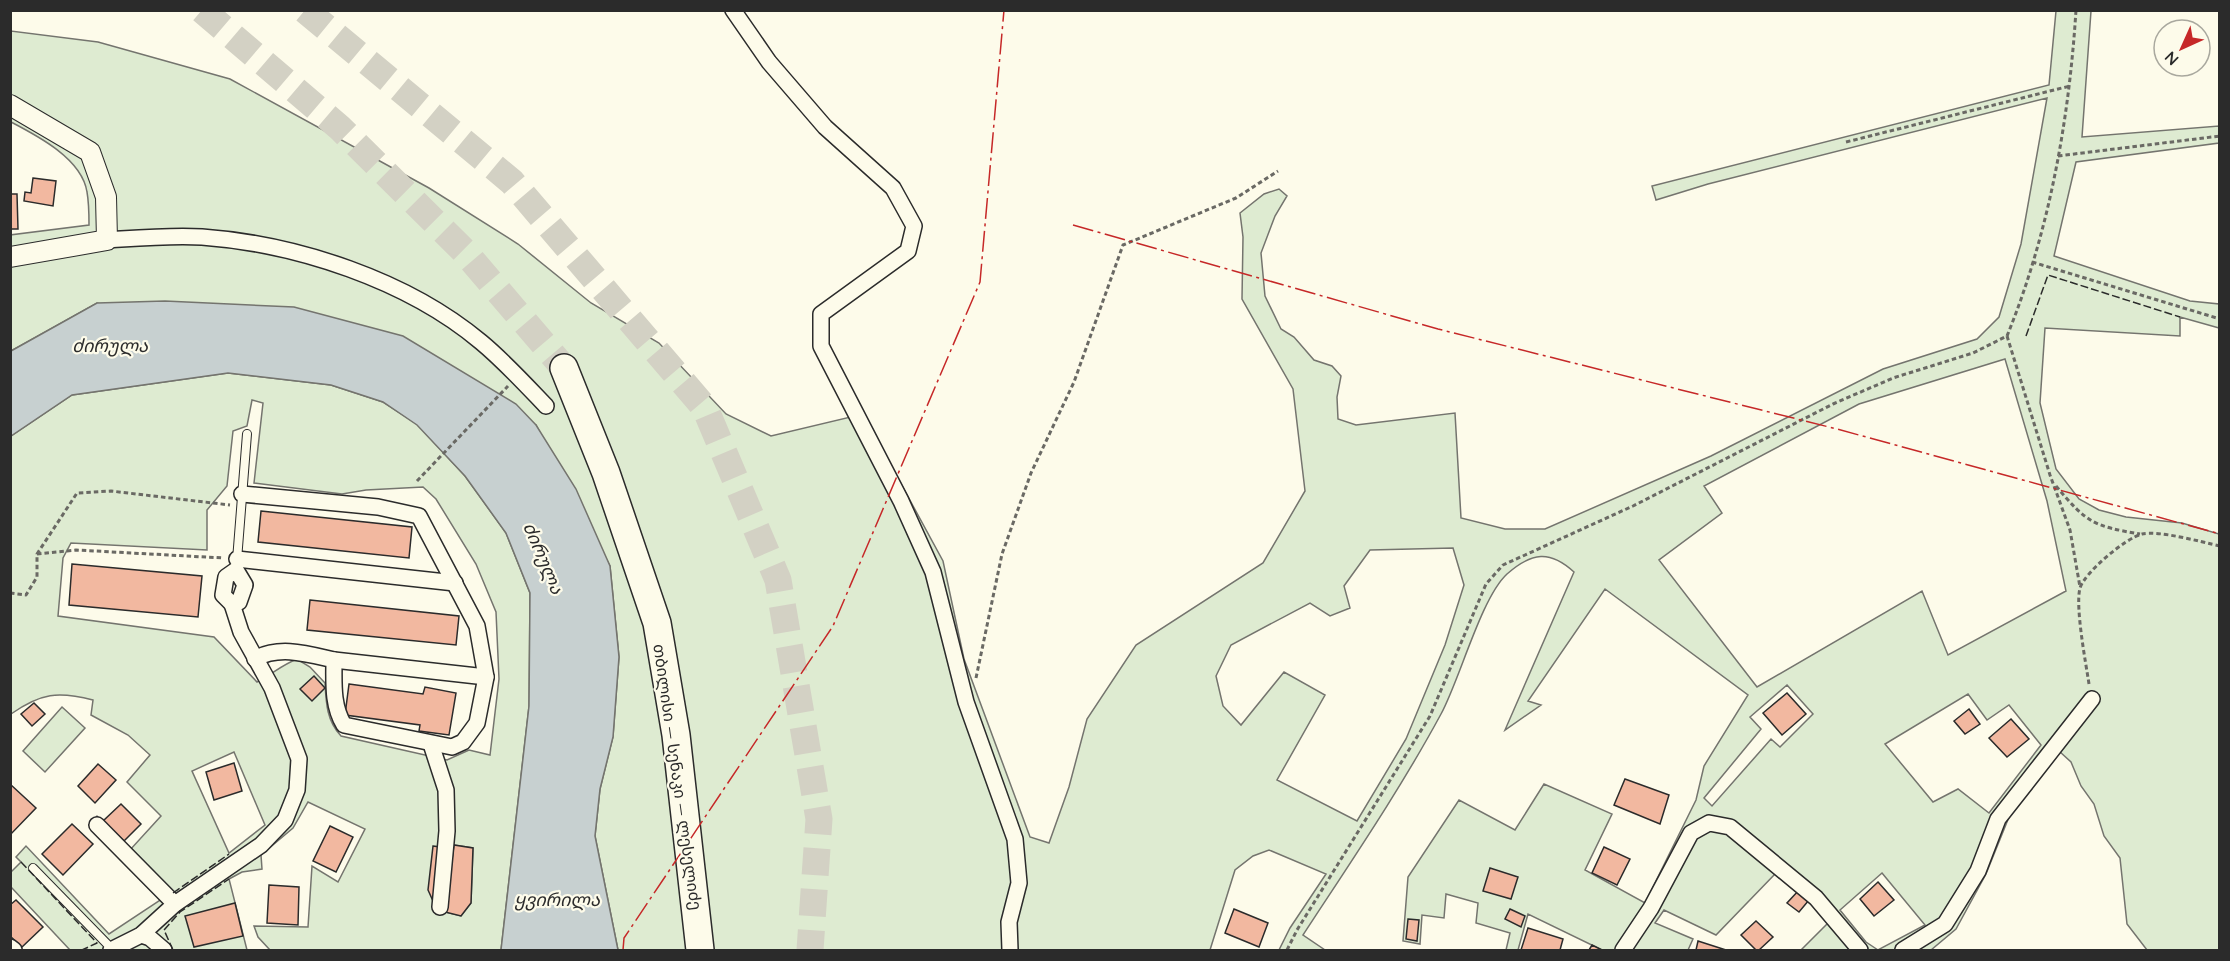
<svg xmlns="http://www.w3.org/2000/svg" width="2230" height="961" viewBox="0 0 2230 961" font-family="Quicksand,'Noto Sans Georgian',sans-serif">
	<rect width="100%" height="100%" fill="#fdfbea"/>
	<g fill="#deebd1" stroke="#74746e" stroke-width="1.5" fill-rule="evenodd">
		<path d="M2056,11H2091L2082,137L2219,126V143L2076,162L2054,256L2190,301L2219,304V328L2180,317V336L2045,328L2040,403L2056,469L2079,499L2099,510L2126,517L2182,523L2219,534V950H2147L2127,924L2120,858L2104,836L2094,804L2081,786L2071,762L2059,751L2009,817L1986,874L1956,929L1931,950H1801L1829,922L1817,909L1775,874L1716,935L1664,910L1655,923L1693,939L1688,950H1602L1528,914L1518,950H1506L1510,933L1476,923L1478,903L1446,894L1444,918L1422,915L1420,944L1403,941L1408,877L1459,800L1515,830L1544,784L1612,814L1585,870L1645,903L1696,800L1704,766L1748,695L1605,589L1528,701L1541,705L1505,730L1574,572C1550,550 1532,552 1507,574C1481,598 1460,679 1441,714C1400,790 1350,863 1303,935L1325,950H1279L1290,928L1326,874L1269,850L1253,856L1235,870L1210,950H618L595,836L600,789L613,737L619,657L610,566L536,425L97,303L11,351L10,235L89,225C89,214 89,203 87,192C82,159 38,136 11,122V31L98,42L230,79L429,188L518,244L591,303L659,343L726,414L771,436L863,414L943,561L964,659L1030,837L1049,843L1069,787L1087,719L1136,645L1263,563L1305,491L1293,389L1242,299L1243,237L1240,213L1264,194L1279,189L1287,196L1275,216L1261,253L1265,296L1281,329L1294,337L1314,360L1332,366L1341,376L1337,397L1338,419L1356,425L1455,413L1461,518L1505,529H1545L1711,456L1883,369L1977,339L1999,317L2021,244L2047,98L1708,184L1656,200L1652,186L2049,85ZM2005,359L2047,501L2066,591L1948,655L1922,591L1757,687L1659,560L1722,513L1704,486L1859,404ZM1453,548L1464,585L1445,645L1406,739L1357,821L1277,780L1325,695L1284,672L1241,725L1223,706L1216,676L1231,645L1310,603L1330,616L1350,608L1344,586L1370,550ZM1787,685L1813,714L1780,747L1771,739L1712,806L1704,798L1761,729L1750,717ZM1968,694L1987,720L2009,705L2041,745L1989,813L1958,789L1933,802L1885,744ZM1882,873L1925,925L1878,950L1866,942L1840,910Z"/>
		<path d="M228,373L331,385L383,402L417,424L465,476L506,533L530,593L529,706L501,950H270L258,937L254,926L308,927L312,866L338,882L365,829L308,802L293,828L261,855L262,869L242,872L229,879L247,950H70L11,887V872L21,862L16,857L26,846L109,934L162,899L89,825L97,816L130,850L161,816L127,782L150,755L128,735L91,715L93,700C58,691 41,693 11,714V436L72,395ZM252,400L263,403L254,483L342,494L366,490L423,487L436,499L476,564L496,612L499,679L490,755L469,750L447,760L341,736C327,721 326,704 325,683L310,667L297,659C282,665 272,674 257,682L214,637L58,616L63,558L71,543L207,550V510L227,486L233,431L247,426ZM234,752L265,825L229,853L192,771ZM454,845L473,848L471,903L461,916L445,912Z"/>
		<polygon points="62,707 85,728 45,772 23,751"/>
	</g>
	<polygon fill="#c7d0d0" stroke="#74746e" stroke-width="1.5" points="165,301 294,307 403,336 516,404 536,425 576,489 610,566 619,657 613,737 600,789 595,836 618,950 501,950 529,706 530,593 506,533 465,476 417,425 383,402 331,385 228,373 72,395 11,436 11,351 97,303"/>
	<g fill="#f2b8a0" stroke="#2b2b2b" stroke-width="1.5">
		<polygon points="33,178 56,181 53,206 24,201 25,192 31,193"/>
		<polygon points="10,194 17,194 18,229 10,229"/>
		<polygon points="261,511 412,527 409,558 258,542"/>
		<polygon points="72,564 202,576 198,617 69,605"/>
		<polygon points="310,600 459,616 456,645 307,630"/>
		<polygon points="314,676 325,688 312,701 300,689"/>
		<polygon points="349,684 423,694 425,687 456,693 449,735 419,731 420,725 345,715"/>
		<polygon points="1787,693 1806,714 1782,735 1763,713"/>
		<polygon points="34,703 45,714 32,726 21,714"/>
		<polygon points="1969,709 1980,724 1965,734 1954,721"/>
		<polygon points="2011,719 2029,739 2007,757 1989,738"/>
		<polygon points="234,763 242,791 214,800 206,772"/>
		<polygon points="98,764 116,780 95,803 78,786"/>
		<polygon points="1625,779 1669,795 1660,824 1614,805"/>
		<polygon points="10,784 36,808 10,835"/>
		<polygon points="121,804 141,824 124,841 103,821"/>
		<polygon points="72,824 93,844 63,875 42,854"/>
		<polygon points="330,826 353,837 336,872 313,861"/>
		<polygon points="454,845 473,848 471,903 461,916 445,912"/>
		<polygon points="433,846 440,847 433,901 428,890"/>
		<polygon points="1604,847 1630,859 1617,885 1592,873"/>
		<polygon points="1490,868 1518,877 1511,899 1483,891"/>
		<polygon points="1878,882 1894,900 1874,916 1860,899"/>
		<polygon points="269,885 299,887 298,925 267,923"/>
		<polygon points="1799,890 1809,900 1799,912 1787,903"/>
		<polygon points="16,900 43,927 22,947 10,936 10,905"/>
		<polygon points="235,903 243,936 194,947 185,916"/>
		<polygon points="1234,909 1268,923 1259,947 1225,933"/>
		<polygon points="1510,909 1525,916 1521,927 1505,919"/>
		<polygon points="1408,919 1419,920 1417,941 1406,939"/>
		<polygon points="1756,921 1773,937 1759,950 1756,950 1741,935"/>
		<polygon points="1528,928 1563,939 1560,950 1521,950"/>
		<polygon points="1698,941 1726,950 1696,950"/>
		<polygon points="1592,945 1602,950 1589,950"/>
	</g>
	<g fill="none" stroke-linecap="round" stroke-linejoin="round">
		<g stroke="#d3d1c4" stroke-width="27" stroke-dasharray="27 14" stroke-linecap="butt">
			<polyline points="202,10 340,128 464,251 564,368"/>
			<polyline points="305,10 512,182 705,408 778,580 819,819 810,950"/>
		</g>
		<g stroke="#2b2b2b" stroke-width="10">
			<g id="service">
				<polyline points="237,560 247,434"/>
				<polyline points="33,868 113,950"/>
			</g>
		</g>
		<g stroke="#2b2b2b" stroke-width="18">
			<g id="minor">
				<polyline points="733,10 769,62 825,127 893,188 914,226 908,251 821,314 821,346 901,501 933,572 966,702 1015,839 1019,883 1009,922 1010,950"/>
				<path d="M107,240C138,238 171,235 202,237C297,244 407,280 481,342C504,361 525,384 546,406"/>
				<path d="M242,494L378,507L419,516L477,626L486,677L477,723L463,742L452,747L344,725C332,705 334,683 334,660C308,654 279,645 255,659"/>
				<polyline points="237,559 455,583"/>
				<polygon points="236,570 245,585 239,602 232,604 223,595 226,577"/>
				<polyline points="334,660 486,677"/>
				<polyline points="431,744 446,790 447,831 440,907"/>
				<polyline points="97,825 175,904"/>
				<polyline points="141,935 150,938 164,950"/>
				<polyline points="10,947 14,950"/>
				<polyline points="111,950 141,935 175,904 261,845 285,820 297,790 299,759 272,688 241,632 232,604"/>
				<polyline points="1623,950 1651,908 1691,833 1709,823 1730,827 1816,898 1860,950"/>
				<polyline points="1903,950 1945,924 1978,871 1998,819 2092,699"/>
			</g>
		</g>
		<g stroke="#2b2b2b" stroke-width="22">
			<polyline id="tertiary" points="10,105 90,152 106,197 107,240 10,257"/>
		</g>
		<g stroke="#2b2b2b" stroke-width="30">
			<polyline id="motorway" points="564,368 606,473 657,623 676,735 700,950"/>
		</g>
		<g stroke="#6a6964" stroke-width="3" stroke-dasharray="4.5 3" stroke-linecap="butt">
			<polyline points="1846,142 2070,86"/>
			<polyline points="2058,156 2220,136"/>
			<polyline points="2032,262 2220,319"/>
			<polyline points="2007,336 2050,475 2070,530 2080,587"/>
			<polyline points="417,481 508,386"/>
			<path d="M2056,486C2087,523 2093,526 2140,534"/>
			<polyline points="37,554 76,550 224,558"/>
			<polyline points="10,593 26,595 37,577 37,554 77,493 111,491 230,505"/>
			<polyline points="976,678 1002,554 1031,473 1074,382 1123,245 1236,198 1278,171"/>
			<path d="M2089,684C2086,664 2075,607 2080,588C2085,572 2126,538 2142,534C2158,530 2202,542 2220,546"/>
			<path d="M1287,950L1297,930L1430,716L1486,584L1503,565L1633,506L1833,404L1893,378L1973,353L2007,336C2049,233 2069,121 2076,10"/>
		</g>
		<use href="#service" stroke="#fdfbea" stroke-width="8"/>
		<use href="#minor" stroke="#fdfbea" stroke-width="15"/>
		<use href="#tertiary" stroke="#fdfbea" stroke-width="20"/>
		<use href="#motorway" stroke="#fdfbea" stroke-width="27"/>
		<g stroke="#2b2b2b" stroke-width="1.5" stroke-dasharray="8 3" stroke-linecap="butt">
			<polyline points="2026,336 2048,275 2180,317"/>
			<polyline points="21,862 97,943 82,950"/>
			<polyline points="173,893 229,854"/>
			<polyline points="173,950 164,930 180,912 229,879"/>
		</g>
		<g stroke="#c62828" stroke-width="1.5" stroke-dasharray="21 4.5 3 4.5" stroke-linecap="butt">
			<polyline points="1073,225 1438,329 1837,429 2220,534"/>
			<polyline points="623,950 624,938 833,626 980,282 1004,10"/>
		</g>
	</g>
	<g text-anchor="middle" stroke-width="4.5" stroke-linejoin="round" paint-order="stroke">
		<g font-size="16" fill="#2b2b2b" stroke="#fdfbea">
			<text transform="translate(678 777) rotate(82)" y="6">თბილისი — სენაკი — ლესელიძე</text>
		</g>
		<g font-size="18" font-style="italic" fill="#2b2b2b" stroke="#fdfbea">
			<text x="110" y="352">ძირულა</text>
			<text transform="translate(543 558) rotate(67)" y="6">ძირულა</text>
			<text x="557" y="906">ყვირილა</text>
		</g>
	</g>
	<rect width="2230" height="961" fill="none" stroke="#2b2b2b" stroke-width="24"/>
	<g transform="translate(2182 48) rotate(225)"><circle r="28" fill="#fdfbea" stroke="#a9a89e" stroke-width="1.5"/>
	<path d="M0-4.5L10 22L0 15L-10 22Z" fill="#c62828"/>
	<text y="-9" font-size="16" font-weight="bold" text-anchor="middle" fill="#2b2b2b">N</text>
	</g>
</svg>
